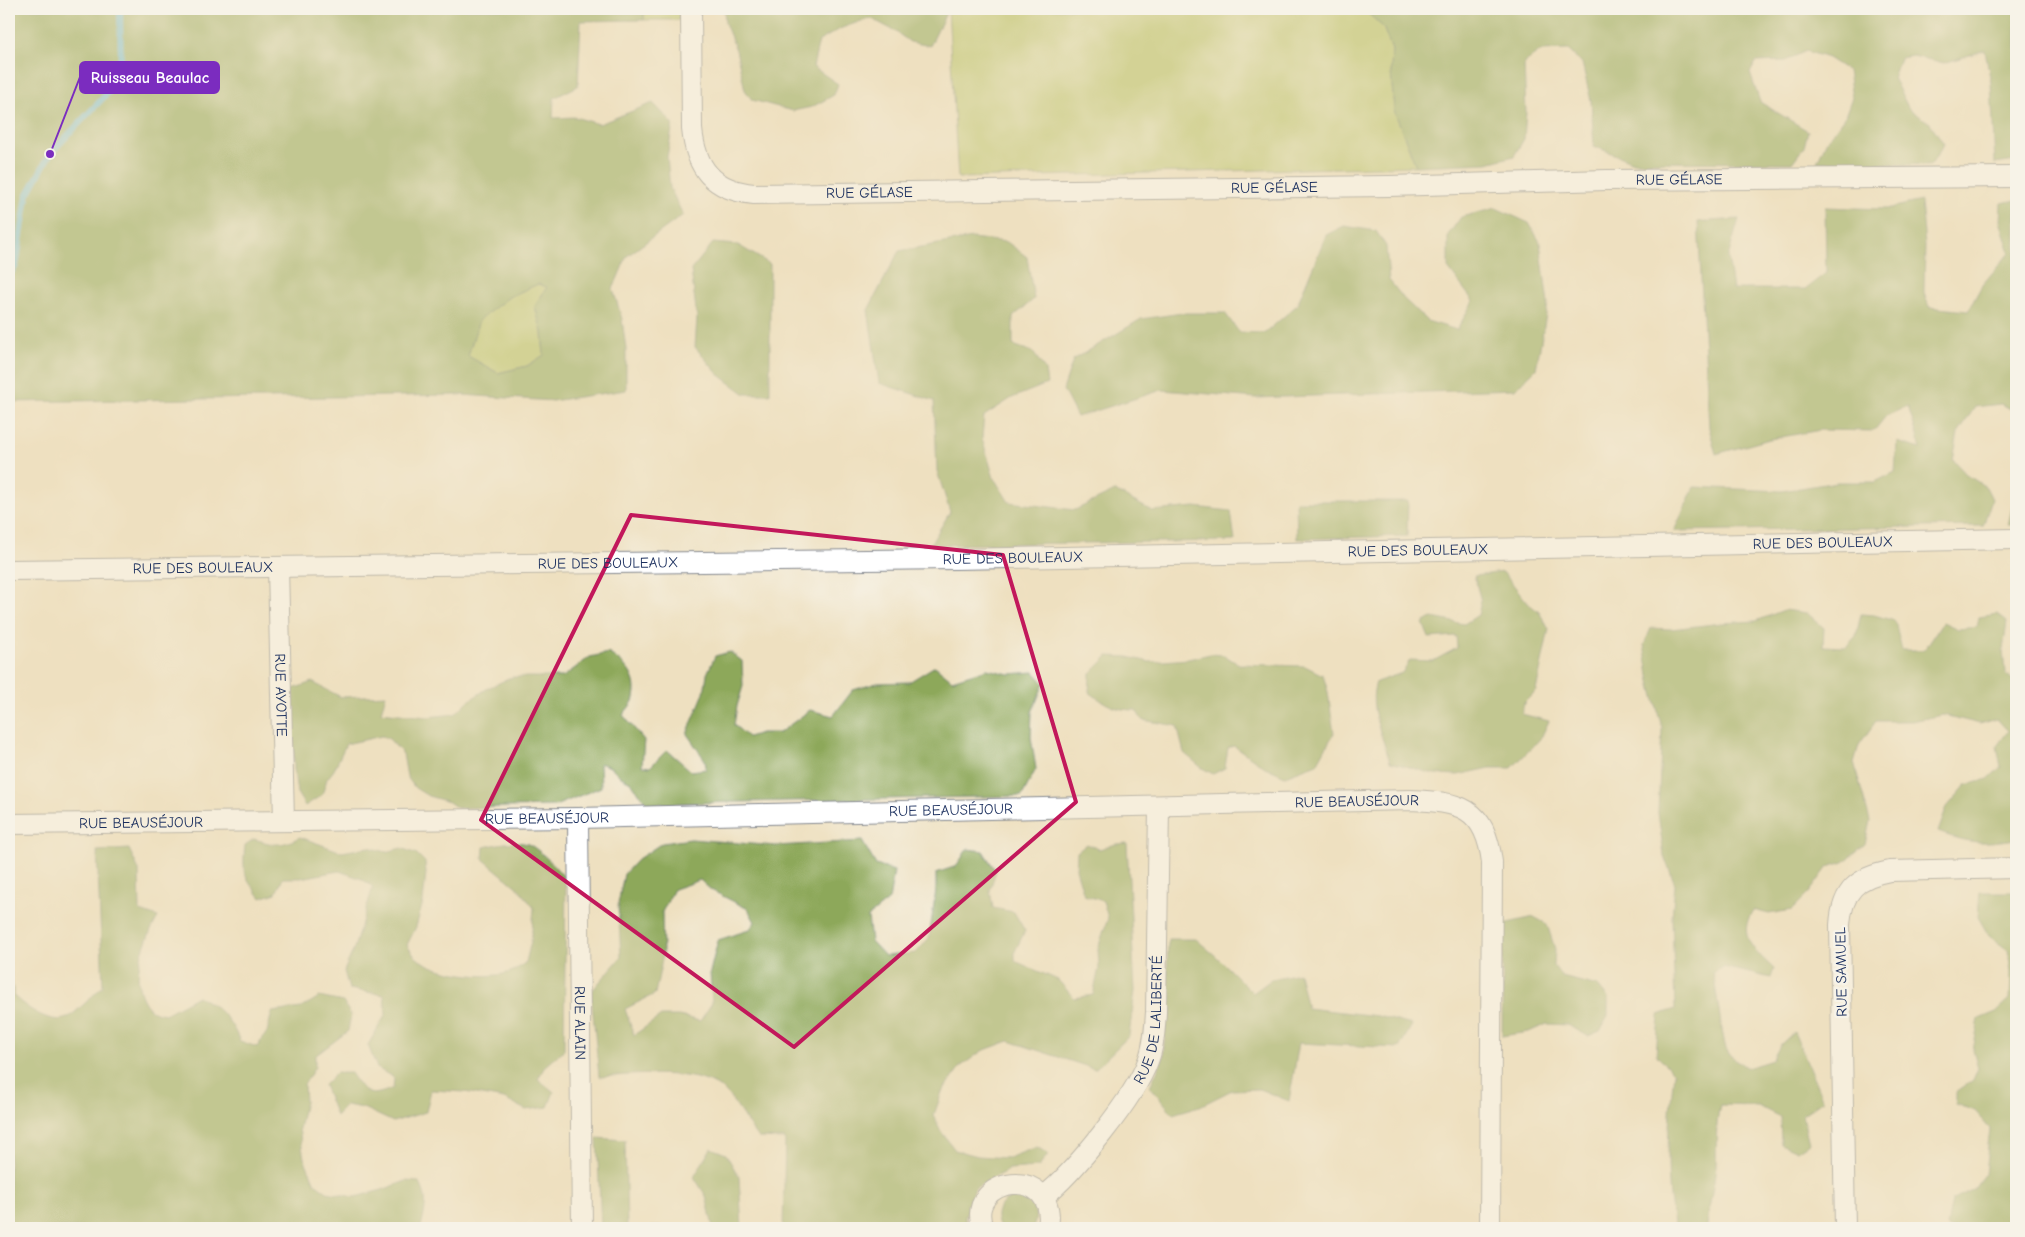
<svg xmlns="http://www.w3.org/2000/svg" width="2025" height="1237" viewBox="0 0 2025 1237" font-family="'Comic Neue',sans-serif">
	<rect width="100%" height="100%" fill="#f7f3e8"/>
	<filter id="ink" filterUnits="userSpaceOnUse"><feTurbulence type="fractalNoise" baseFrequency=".02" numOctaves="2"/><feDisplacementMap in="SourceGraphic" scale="10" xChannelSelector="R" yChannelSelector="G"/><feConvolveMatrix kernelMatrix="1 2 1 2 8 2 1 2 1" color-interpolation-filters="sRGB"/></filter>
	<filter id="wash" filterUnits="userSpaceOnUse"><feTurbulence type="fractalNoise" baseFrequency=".0096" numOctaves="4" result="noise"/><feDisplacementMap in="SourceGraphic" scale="20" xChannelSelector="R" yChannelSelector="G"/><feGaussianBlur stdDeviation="1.12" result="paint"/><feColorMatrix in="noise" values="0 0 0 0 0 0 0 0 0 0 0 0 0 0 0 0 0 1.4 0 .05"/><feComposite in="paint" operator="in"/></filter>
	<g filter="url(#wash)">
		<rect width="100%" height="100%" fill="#eee0c0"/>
		<g fill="#b2c264" stroke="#667861">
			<rect x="644" y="9" width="35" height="11"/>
			<polygon points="948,9 1363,9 1383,27 1392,50 1391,71 1394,110 1416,166 958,178"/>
			<polygon points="538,284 547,287 535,306 542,332 544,355 527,366 498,373 468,356 478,320 509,297"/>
		</g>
		<g fill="#8da85a" stroke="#546c5c" fill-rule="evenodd">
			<path d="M9,9H644V20L581,21L578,86L554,98L553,118L575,117L599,124L653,103L673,124L667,157L670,188L683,215L627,256L613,289L622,319L626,349V390L552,401L462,395L9,402ZM538,284L547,287L535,306L542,332L544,355L527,366L498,373L468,356L479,320L509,297Z"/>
			<polygon points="724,9 948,9 930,46 910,42 893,30 870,18 842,28 819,41 813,67 838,84 834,95 812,107 793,111 752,100 745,90 736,50 725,23"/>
			<polygon points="1363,9 2016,9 2016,161 1995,164 1991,83 1985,50 1944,63 1913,56 1900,58 1893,78 1909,109 1930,123 1944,144 1931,165 1817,162 1826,142 1845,116 1852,97 1848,71 1828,58 1806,51 1785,61 1756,62 1750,73 1760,102 1808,131 1804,147 1792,163 1633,162 1594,146 1591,101 1582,63 1568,50 1541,51 1524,63 1526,112 1524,139 1514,156 1488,163 1416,166 1394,110 1391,71 1392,50 1383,27"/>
			<polygon points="2016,200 2016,412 2001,404 1975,407 1958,433 1953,460 1967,475 1986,487 1992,499 1983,526 1674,531 1694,487 1782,491 1837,482 1875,482 1895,472 1897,442 1921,449 1908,406 1886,416 1874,431 1821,430 1770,439 1716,454 1709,428 1698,222 1739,219 1728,257 1733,289 1805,289 1826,273 1825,207 1886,209 1921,201 1925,245 1924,292 1929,307 1968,311 1982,285 2010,252 2000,221 2001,203"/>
			<polygon points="1496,208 1529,223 1540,242 1548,304 1536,369 1515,389 1256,398 1162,390 1077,417 1063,390 1073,360 1141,319 1182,313 1225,313 1239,332 1265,333 1297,305 1326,235 1344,226 1376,231 1386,246 1389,280 1404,299 1427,321 1457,330 1473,301 1448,268 1448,235 1461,217"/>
			<polygon points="972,238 1007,242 1027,257 1034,299 1013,317 1013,345 1033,352 1045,370 1047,384 1012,398 984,416 982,438 994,478 1009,502 1075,510 1115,491 1152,511 1195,507 1231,511 1235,541 930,545 950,512 937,471 934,401 879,383 868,310 899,251"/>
			<polygon points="713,243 738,245 770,264 770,394 745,394 718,374 695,347 697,318 691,270"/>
			<polygon points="2016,490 2016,525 2008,525"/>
			<polygon points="1296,501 1408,501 1407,536 1297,539"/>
			<path d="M1503,572L1528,603L1539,612L1549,629L1536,691L1524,703L1522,714L1549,721L1541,738L1512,768H1490L1458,775L1434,774L1390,762C1383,737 1367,707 1376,682L1402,673L1410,660L1433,661L1457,648L1456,636L1429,638L1423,623L1432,618L1464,624L1478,615L1481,601L1474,576Z"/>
			<path d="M1784,610L1807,613L1824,628L1823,646L1846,647L1856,636L1861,614L1874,615L1895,621L1902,650H1924L1943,622L1958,629L1977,627L1979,617L1997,614L2007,622L2003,650L2005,673L2016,683V839C1983,844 1970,844 1938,832L1947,807L1966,785L1988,779L2001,767L1997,746L2008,731L1997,719L1980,724L1943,715L1912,721H1876L1859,745L1854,763L1870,821L1865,844L1844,862L1828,867L1809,893L1792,910L1769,914L1753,910C1736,937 1755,951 1774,969L1771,978L1723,967L1713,972C1718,999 1720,1026 1727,1053L1747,1068L1772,1060L1781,1044L1794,1032L1823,1100L1802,1115L1809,1143L1797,1151L1781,1144L1780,1117L1758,1106L1720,1105C1715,1125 1717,1146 1716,1167C1714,1188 1708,1207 1707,1228H1675C1664,1177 1668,1125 1674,1073L1656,1055L1659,1015L1675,1009L1672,917L1675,884L1664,856L1658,813L1662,728L1650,681L1644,645L1651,628L1671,629L1722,623L1756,621Z"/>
			<path d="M730,652L742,661L743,686L737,706L734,725L748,737L761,733H779L810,710L833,716L853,690L877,683L909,682L935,666L952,680L987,669L1009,674L1034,672L1044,683L1032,712L1031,737L1036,769L1022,796L647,804L631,782L621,777L612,768L600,763L601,787L555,806L457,808L449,802L428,796L415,788L407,777L403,754L389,739L382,736L346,744L334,770L327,779L322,795L305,806L297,793L294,770L293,689L312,682L341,697L386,695L381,712L427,717L455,714L467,702L488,688L512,677H563L590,657L608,653C624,663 639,676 634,698C633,704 626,710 623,715L644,740L642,766L650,767L667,750L691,771L706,769L705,760L687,734L704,693L707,674L715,656Z"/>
			<path d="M1210,654L1224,655L1238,664L1305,666L1323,675L1328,692L1334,733L1317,764L1285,776L1265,767L1234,746L1228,748L1225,768L1213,774L1202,768L1184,753L1177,726L1142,720L1136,710C1114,710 1107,705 1089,692L1090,674L1108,656L1128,657L1150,662L1188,659Z"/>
			<path d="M300,837L342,852L369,847L386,852L401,848L417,854L425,862L426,873L423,902L416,927L407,945C410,949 412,954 416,957C434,974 491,981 513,971C517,969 522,965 526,962L531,941L534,908L520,890L483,859L484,847C497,844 515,840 528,844C540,849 557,869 566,879L564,1050L545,1066L538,1079L554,1092L548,1107L526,1110L504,1099L465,1092L431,1090L426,1112L393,1122L363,1108L346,1105L336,1116L324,1085L336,1073H351C365,1094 368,1099 393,1088L394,1078L377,1068L368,1045L386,1014L384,995L349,989L344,971L354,948L373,887L362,879L339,871L301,878H283L276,893L261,898C244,876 242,873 245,845L254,839C275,845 280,847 300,837Z"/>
			<path d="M691,839L776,846L862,841L876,865L894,871L889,900L868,917L871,941L885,956L916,953L929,938L936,890V873L957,866L967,849L983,851L996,871L990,890L993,908L1014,912L1025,931L1015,951V961L1058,980L1074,998L1093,995L1099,968L1098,948L1108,918L1103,901L1084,895L1076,869L1077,852L1087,844L1099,849L1116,844L1127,843L1135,991L1129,1036L1095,1069L1009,1041L982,1051L960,1067L942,1092L934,1115L940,1130L955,1150L978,1156L1008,1158L1037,1147L1048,1154L1039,1167L1010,1169L975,1188L965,1217L968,1228H783L785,1139L758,1138C750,1128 731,1095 722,1089C695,1068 632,1075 599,1077L591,992L621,957L618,904L624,874L638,859L662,843ZM700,880L711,890L748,909L755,922L749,930L718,940L710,972L712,1003L700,1021L679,1016H661L634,1035L625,1009L655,994L663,955L662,912L674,889Z"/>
			<path d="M129,849L139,870L140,911L158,917C144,942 126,984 150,1009C153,1012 160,1013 165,1014L198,996C222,1010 228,1016 240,1041L257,1047L267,1032L272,1012L301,1008L319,997L343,1002L351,1015L348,1031L315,1056V1067L304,1085L305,1101L299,1129L304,1158L315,1183L327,1192L355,1197L382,1190L406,1181L419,1182C429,1197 425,1211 421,1228H9V959L14,996C25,1007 50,1025 67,1018C75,1014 95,993 103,986L97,851Z"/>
			<polygon points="1980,892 2016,892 2016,1228 1949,1228 1947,1226 1952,1200 1974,1189 1985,1174 1990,1128 1975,1111 1956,1104 1956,1092 1973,1080 1978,1068 1973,1049 1979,1019 1996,1012 2010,999 2011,972 2008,950 1989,936 1978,917"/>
			<polygon points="1534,917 1547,924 1555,949 1554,966 1562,977 1598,986 1608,998 1608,1016 1600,1031 1588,1036 1568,1025 1547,1024 1529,1032 1502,1036 1503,924"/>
			<polygon points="1168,939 1196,939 1217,957 1253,993 1272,979 1299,973 1307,1008 1378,1016 1412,1025 1399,1048 1299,1043 1289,1101 1259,1089 1232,1090 1200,1106 1173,1114 1150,1086 1163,1058 1166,1021"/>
			<polygon points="597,1138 625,1140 627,1227 713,1227 706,1196 694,1177 711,1148 726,1154 739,1177 742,1228 601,1228"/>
			<path d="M1016,1197C1032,1200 1041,1214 1032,1228H1000C992,1213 1000,1200 1016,1197Z"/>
		</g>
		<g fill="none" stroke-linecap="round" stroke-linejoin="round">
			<polyline stroke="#63bde0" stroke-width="6" points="9,275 16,266 27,196 50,154 121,79 120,9"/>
		</g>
	</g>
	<g filter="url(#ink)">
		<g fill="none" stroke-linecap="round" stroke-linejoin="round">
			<g stroke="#84888f" stroke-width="22">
				<g id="street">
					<path id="s1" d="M691,9L692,129C696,169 713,190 754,194L1389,186L1607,180L2016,177"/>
					<path id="s2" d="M278,567L284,821"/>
					<path id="s3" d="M9,570L955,559L2016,539"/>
					<path id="s4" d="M578,818L582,1228"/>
					<path id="s5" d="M9,824L578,818L1410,800C1459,802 1485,806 1492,862L1490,1228"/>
					<path id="s6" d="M1043,1197C1073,1174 1135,1097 1148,1061C1154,1046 1155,1028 1156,1012L1159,807"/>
					<path d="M983,1228C963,1177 1059,1162 1048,1228"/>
					<path d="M1845,1228L1840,925C1842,891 1857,877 1890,871L2016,868"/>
				</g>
			</g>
			<use href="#street" stroke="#fff" stroke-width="20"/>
		</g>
	</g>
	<path d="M0 0H2025V1237H0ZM631,515L1003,555L1076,802L794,1047L481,820Z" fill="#eee0c0" fill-opacity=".55" fill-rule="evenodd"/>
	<path fill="none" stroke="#c2185b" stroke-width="4" stroke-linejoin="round" d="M631,515L1003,555L1076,802L794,1047L481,820Z"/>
	<g text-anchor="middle" stroke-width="5" stroke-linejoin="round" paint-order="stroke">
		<g font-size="15" fill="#1b2f5e" stroke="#f7f3e8">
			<text dy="5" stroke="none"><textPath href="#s1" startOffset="1145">RUE GÉLASE</textPath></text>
			<text dy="5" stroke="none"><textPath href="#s1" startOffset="740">RUE GÉLASE</textPath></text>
			<text dy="5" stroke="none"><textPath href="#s1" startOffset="335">RUE GÉLASE</textPath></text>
			<text dy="5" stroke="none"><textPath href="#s3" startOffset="1814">RUE DES BOULEAUX</textPath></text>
			<text dy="5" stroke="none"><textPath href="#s3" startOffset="1409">RUE DES BOULEAUX</textPath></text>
			<text dy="5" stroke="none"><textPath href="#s3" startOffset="1004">RUE DES BOULEAUX</textPath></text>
			<text dy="5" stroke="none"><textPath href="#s3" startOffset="599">RUE DES BOULEAUX</textPath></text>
			<text dy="5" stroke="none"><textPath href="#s3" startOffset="194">RUE DES BOULEAUX</textPath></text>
			<text dy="5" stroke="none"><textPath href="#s2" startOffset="128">RUE AYOTTE</textPath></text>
			<text dy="5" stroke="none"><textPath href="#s5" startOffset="1348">RUE BEAUSÉJOUR</textPath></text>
			<text dy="5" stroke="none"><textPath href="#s5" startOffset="942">RUE BEAUSÉJOUR</textPath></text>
			<text dy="5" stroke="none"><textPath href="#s5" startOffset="538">RUE BEAUSÉJOUR</textPath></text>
			<text dy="5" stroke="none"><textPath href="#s5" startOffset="132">RUE BEAUSÉJOUR</textPath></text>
			<text transform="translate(1841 972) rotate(-91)" y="5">RUE SAMUEL</text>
			<text dy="5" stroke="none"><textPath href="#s6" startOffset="214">RUE DE LALIBERTÉ</textPath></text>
			<text dy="5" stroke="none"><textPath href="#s4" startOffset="205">RUE ALAIN</textPath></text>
		</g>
	</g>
	<path fill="none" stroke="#7b2cbf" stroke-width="2" d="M50 154L80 77"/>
	<circle fill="#7b2cbf" stroke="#f7f3e8" stroke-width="2" cx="50" cy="154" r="5"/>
	<rect fill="#7b2cbf" stroke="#7b2cbf" stroke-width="2" x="80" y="62" width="139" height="31" rx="5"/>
	<g font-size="16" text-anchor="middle" font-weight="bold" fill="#fff">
		<text x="150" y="83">Ruisseau Beaulac</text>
	</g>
	<rect width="2025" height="1237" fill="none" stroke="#f7f3e8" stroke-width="30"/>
</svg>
